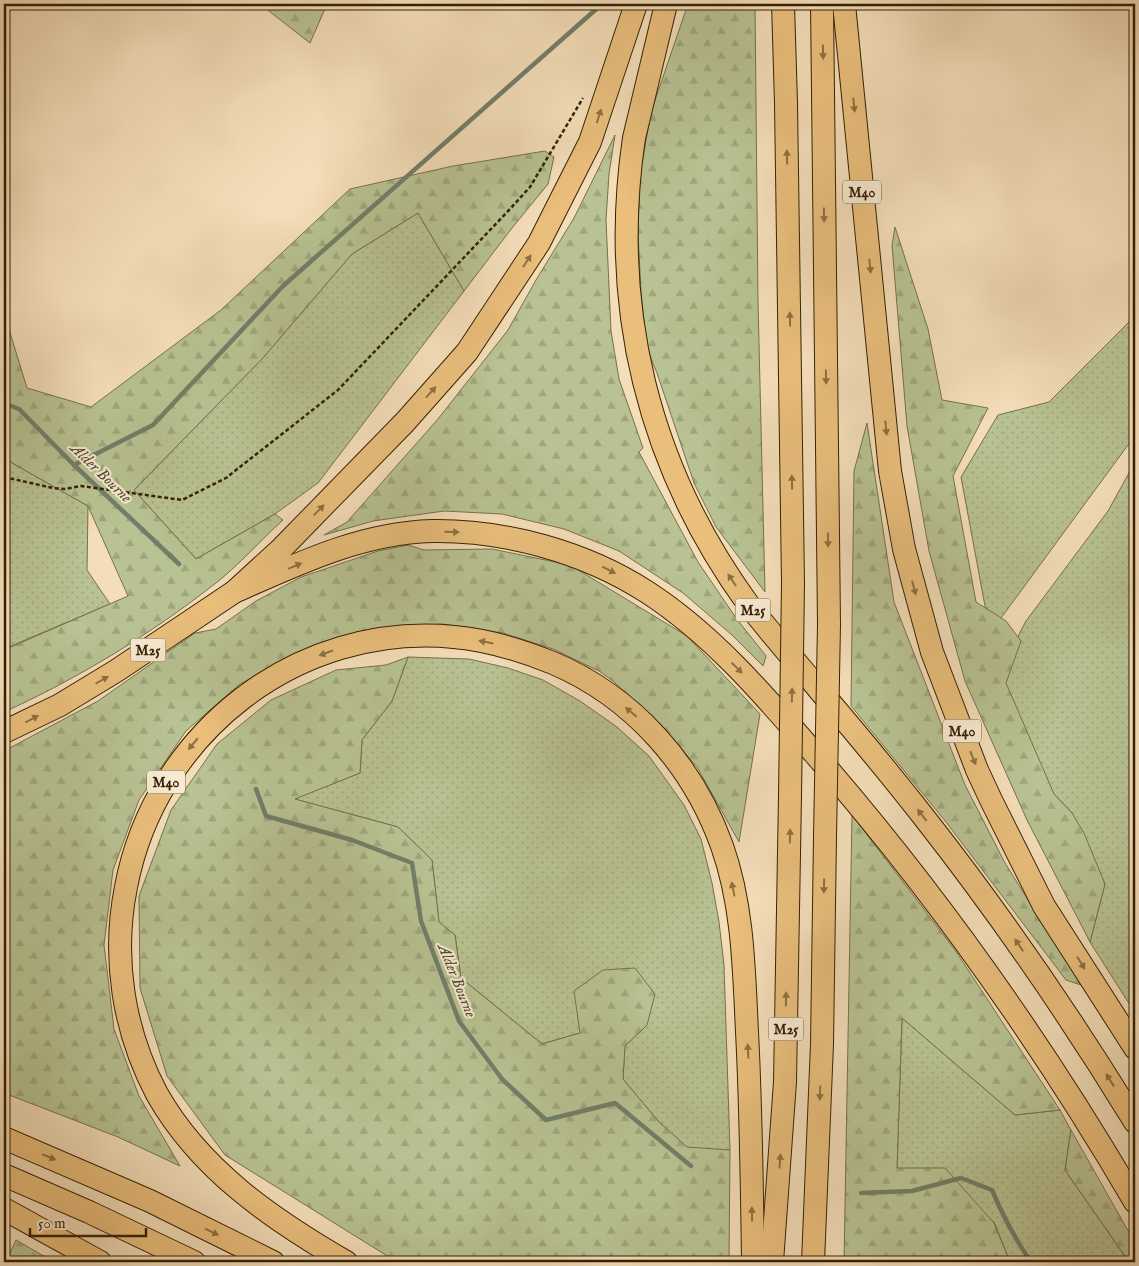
<svg xmlns="http://www.w3.org/2000/svg" width="1139" height="1266" viewBox="0 0 1139 1266" font-family="'IM FELL English',serif">
	<defs>
		<pattern id="grass-dots" width="8" height="8" patternUnits="userSpaceOnUse" patternTransform="scale(1.25)"><rect width="8" height="8" fill="#b8c292"/><path d="M2 2h.1M6 6h.1" fill="none" stroke="#9fa67c" stroke-width="1.8" stroke-linecap="round"/></pattern>
		<pattern id="forest-firs" width="22" height="20" patternUnits="userSpaceOnUse" patternTransform="scale(1.25)"><rect width="22" height="20" fill="#b8c292"/><path d="M5 1l3.5 6h-7zM16 11l3.5 6h-7z" fill="#9fa67c"/></pattern>
	</defs>
	<rect width="100%" height="100%" fill="#f4deb9"/>
	<filter id="stains"><feTurbulence type="fractalNoise" baseFrequency=".004" numOctaves="4"/><feColorMatrix values="0 0 0 0 .2 0 0 0 0 .09 0 0 0 0 .02 0 0 0 .5 -.17"/></filter>
	<radialGradient id="worn" r=".72"><stop offset=".6" stop-color="#630" stop-opacity="0"/><stop offset="1" stop-color="#630" stop-opacity=".3"/></radialGradient>
	<g fill="url(#grass-dots)" stroke="#76714a">
		<polygon points="418,213 464,291 318,483 275,514 196,559 134,490 262,359 352,254"/>
		<polygon points="1135,316 1135,440 1128,445 990,633 961,477 998,415 1049,402"/>
		<polygon points="4,457 14,464 88,506 87,570 110,604 4,649"/>
		<polygon points="1135,462 1135,702 1130,708 1135,713 1135,1013 1090,942 1105,884 1072,813 1054,794 992,686 1026,621 1108,511"/>
		<polygon points="408,657 469,659 508,668 543,680 580,701 617,727 649,756 684,805 701,839 712,883 719,922 724,965 730,1150 687,1148 658,1121 623,1079 625,1046 647,1025 580,1033 542,1044 461,978 455,935 439,923 432,860 398,827 294,799 360,773 362,740 392,701"/>
		<polygon points="902,1018 1015,1115 1060,1110 1071,1130 1065,1170 1129,1262 1010,1262 994,1222 897,1168"/>
	</g>
	<g fill="url(#forest-firs)" stroke="#76714a">
		<polygon points="260,4 327,4 310,43"/>
		<polygon points="688,4 755,4 758,302 765,592 716,527 694,483 657,373 647,349 641,292 638,233 640,175 651,112"/>
		<polygon points="615,135 609,174 606,220 611,331 619,379 643,448 639,452 698,562 736,618 766,656 763,666 732,635 683,593 619,551 564,529 502,514 444,511 373,521 324,535 347,522 438,419 508,330 536,280 574,218"/>
		<path d="M545,151L554,157L548,184L512,228L464,291L418,213L352,254L262,359L134,490L196,559L275,514L283,520C261,540 240,564 216,583C151,634 79,678 4,712V650L128,596L88,506L14,464L4,457V313L27,388L91,407L221,310L350,189L453,166Z"/>
		<polygon points="895,227 928,329 942,400 988,408 953,476 976,602 1006,621 1021,641 1006,683 1054,794 1072,813 1084,833 1105,884 1090,942 1027,820 965,681 929,551 907,426 892,245"/>
		<polygon points="867,423 894,602 965,785 1005,863 1081,985 1066,980 946,822 851,706 854,471"/>
		<polygon points="408,545 424,550 492,549 570,565 687,636 760,714 739,842 697,767 660,724 613,681 599,671 553,649 503,633 443,624 381,628 308,648 240,684 186,731 139,800 113,870 104,945 114,1029 139,1096 180,1166 118,1137 4,1093 4,751 98,701 195,633 216,629 256,601 301,577 378,551"/>
		<polygon points="408,657 392,701 362,740 360,773 295,799 398,827 432,860 439,922 455,935 461,978 542,1044 580,1033 574,991 603,970 635,968 655,994 647,1025 625,1046 623,1079 658,1121 687,1147 730,1150 729,1262 397,1262 225,1155 167,1076 140,988 139,896 171,810 217,744 271,700 336,670 386,665"/>
		<polygon points="852,815 955,950 1060,1110 1015,1115 902,1018 897,1168 945,1168 994,1223 1010,1262 844,1262"/>
		<polygon points="1071,1130 1135,1243 1135,1262 1129,1262 1065,1170"/>
		<polygon points="16,1240 54,1262 6,1262"/>
	</g>
	<g fill="none" stroke-linecap="round" stroke-linejoin="round">
		<g stroke="#727e69" stroke-width="4.5">
			<polyline points="4,403 19,409 74,465 179,564"/>
			<polyline points="74,465 153,425 283,286 602,4"/>
			<polyline points="256,789 266,816 352,840 412,863 421,921 459,1021 502,1079 546,1120 615,1103 691,1166"/>
			<path d="M861,1193L912,1191L961,1178L992,1190C1003,1216 1015,1239 1031,1262"/>
		</g>
		<g stroke="#342003" stroke-width="24">
			<g id="highway">
				<path d="M666,4L634,138C609,306 648,466 748,604C771,634 797,663 821,692C856,733 890,774 923,816C1000,914 1070,1016 1135,1122"/>
				<polyline points="783,4 786,103 793,583"/>
				<polyline points="822,4 829,624"/>
				<polyline points="844,4 890,471 904,549 932,652 977,770 991,800 1044,906 1135,1048"/>
				<path d="M234,592C297,564 361,533 432,531C505,530 585,552 647,592C712,634 764,695 814,753C935,892 1042,1043 1135,1202"/>
				<polyline points="4,732 60,705 116,671 234,592 282,548 405,422 467,352 539,243 590,142 636,4"/>
				<polyline points="4,1138 150,1201 273,1262"/>
				<polyline points="4,1175 89,1212 194,1262"/>
				<polyline points="4,1209 100,1262"/>
				<path d="M346,1262C272,1219 200,1170 157,1094C123,1030 112,957 126,887C155,733 297,622 454,637C488,640 521,650 553,663C633,697 693,765 722,846C743,905 744,969 747,1032C751,1108 752,1185 753,1262"/>
				<polyline points="772,1262 785,1082 790,796"/>
				<polyline points="813,1262 822,1044 825,837"/>
			</g>
		</g>
		<polyline stroke="#342003" stroke-width="2.5" stroke-dasharray="4 2.5" stroke-linecap="butt" points="4,477 53,488 65,489 81,486 182,500 226,478 338,390 510,209 530,187 583,98"/>
		<use href="#highway" stroke="#eabf7c" stroke-width="22"/>
		<g stroke="#342003" stroke-width="24" stroke-linecap="butt">
			<g id="highway-bridge">
				<polyline points="790,796 793,583"/>
				<polyline points="825,837 829,624"/>
			</g>
		</g>
		<use href="#highway-bridge" stroke="#eabf7c" stroke-width="22"/>
	</g>
	<defs><path id="oneway-solid" d="M-6-.8H1V-3.2L6.5 0L1 3.2V.8H-6Z" transform="scale(1.25)"/></defs>
	<g fill="#8f7040">
		<use href="#oneway-solid" transform="translate(823 52) rotate(89)"/>
		<use href="#oneway-solid" transform="translate(854 105) rotate(84)"/>
		<use href="#oneway-solid" transform="translate(599 116) rotate(-72)"/>
		<use href="#oneway-solid" transform="translate(787 157) rotate(-91)"/>
		<use href="#oneway-solid" transform="translate(824 215) rotate(89)"/>
		<use href="#oneway-solid" transform="translate(527 261) rotate(-57)"/>
		<use href="#oneway-solid" transform="translate(870 266) rotate(84)"/>
		<use href="#oneway-solid" transform="translate(790 319) rotate(-91)"/>
		<use href="#oneway-solid" transform="translate(826 377) rotate(89)"/>
		<use href="#oneway-solid" transform="translate(431 392) rotate(-48)"/>
		<use href="#oneway-solid" transform="translate(886 428) rotate(84)"/>
		<use href="#oneway-solid" transform="translate(792 482) rotate(-91)"/>
		<use href="#oneway-solid" transform="translate(319 510) rotate(-46)"/>
		<use href="#oneway-solid" transform="translate(452 532) rotate(2)"/>
		<use href="#oneway-solid" transform="translate(828 540) rotate(89)"/>
		<use href="#oneway-solid" transform="translate(295 566) rotate(-23)"/>
		<use href="#oneway-solid" transform="translate(609 570) rotate(27)"/>
		<use href="#oneway-solid" transform="translate(732 580) rotate(-124)"/>
		<use href="#oneway-solid" transform="translate(914 588) rotate(75)"/>
		<use href="#oneway-solid" transform="translate(486 642) rotate(-169)"/>
		<use href="#oneway-solid" transform="translate(326 653) rotate(159)"/>
		<use href="#oneway-solid" transform="translate(737 668) rotate(45)"/>
		<use href="#oneway-solid" transform="translate(102 680) rotate(-30)"/>
		<use href="#oneway-solid" transform="translate(792 695) rotate(-89)"/>
		<use href="#oneway-solid" transform="translate(631 712) rotate(-140)"/>
		<use href="#oneway-solid" transform="translate(32 719) rotate(-27)"/>
		<use href="#oneway-solid" transform="translate(193 744) rotate(130)"/>
		<use href="#oneway-solid" transform="translate(973 758) rotate(68)"/>
		<use href="#oneway-solid" transform="translate(922 815) rotate(-128)"/>
		<use href="#oneway-solid" transform="translate(790 836) rotate(-89)"/>
		<use href="#oneway-solid" transform="translate(824 886) rotate(91)"/>
		<use href="#oneway-solid" transform="translate(733 889) rotate(-102)"/>
		<use href="#oneway-solid" transform="translate(1019 945) rotate(-124)"/>
		<use href="#oneway-solid" transform="translate(1081 963) rotate(58)"/>
		<use href="#oneway-solid" transform="translate(786 999) rotate(-89)"/>
		<use href="#oneway-solid" transform="translate(748 1051) rotate(-93)"/>
		<use href="#oneway-solid" transform="translate(1110 1080) rotate(-122)"/>
		<use href="#oneway-solid" transform="translate(820 1093) rotate(92)"/>
		<use href="#oneway-solid" transform="translate(49 1157) rotate(23)"/>
		<use href="#oneway-solid" transform="translate(780 1161) rotate(-86)"/>
		<use href="#oneway-solid" transform="translate(752 1214) rotate(-91)"/>
		<use href="#oneway-solid" transform="translate(212 1232) rotate(26)"/>
	</g>
	<g text-anchor="middle" stroke-width="4" stroke-linejoin="round" paint-order="stroke">
		<g fill="#f8ead2" stroke="#6f5d41" stroke-width="1">
			<rect x="843" y="180.5" width="38" height="23" rx="4"/>
			<rect x="735.5" y="598.5" width="35" height="23" rx="4"/>
			<rect x="130.5" y="638.5" width="35" height="23" rx="4"/>
			<rect x="943" y="719.5" width="38" height="23" rx="4"/>
			<rect x="147" y="770.5" width="38" height="23" rx="4"/>
			<rect x="768.5" y="1017.5" width="35" height="23" rx="4"/>
		</g>
		<g font-size="14" font-weight="bold" fill="#342003">
			<text x="862" y="197">M40</text>
			<text x="753" y="615">M25</text>
			<text x="148" y="655">M25</text>
			<text x="962" y="736">M40</text>
			<text x="166" y="787">M40</text>
			<text x="786" y="1034">M25</text>
		</g>
		<g font-size="16" font-style="italic" fill="#534f36" stroke="#f8ead2">
			<text transform="translate(102 472) rotate(44)" y="6">Alder Bourne</text>
			<text transform="translate(458 980) rotate(68)" y="6">Alder Bourne</text>
		</g>
	</g>
	<rect width="1139" height="1266" fill="none" stroke="#f4deb9" stroke-width="20"/>
	<rect x="5" y="5" width="1129" height="1256" fill="none" stroke="#342003" stroke-width="2.5"/>
	<rect x="10" y="10" width="1119" height="1246" fill="none" stroke="#342003"/>
	<path d="M30 1228v8h116v-8" fill="none" stroke="#342003" stroke-width="2.5"/>
	<text x="38" y="1228" font-size="15" fill="#342003" stroke="#f8ead2" stroke-width="4" paint-order="stroke">50 m</text>
	<rect width="100%" height="100%" filter="url(#stains)"/>
	<rect width="100%" height="100%" fill="url(#worn)"/>
</svg>
